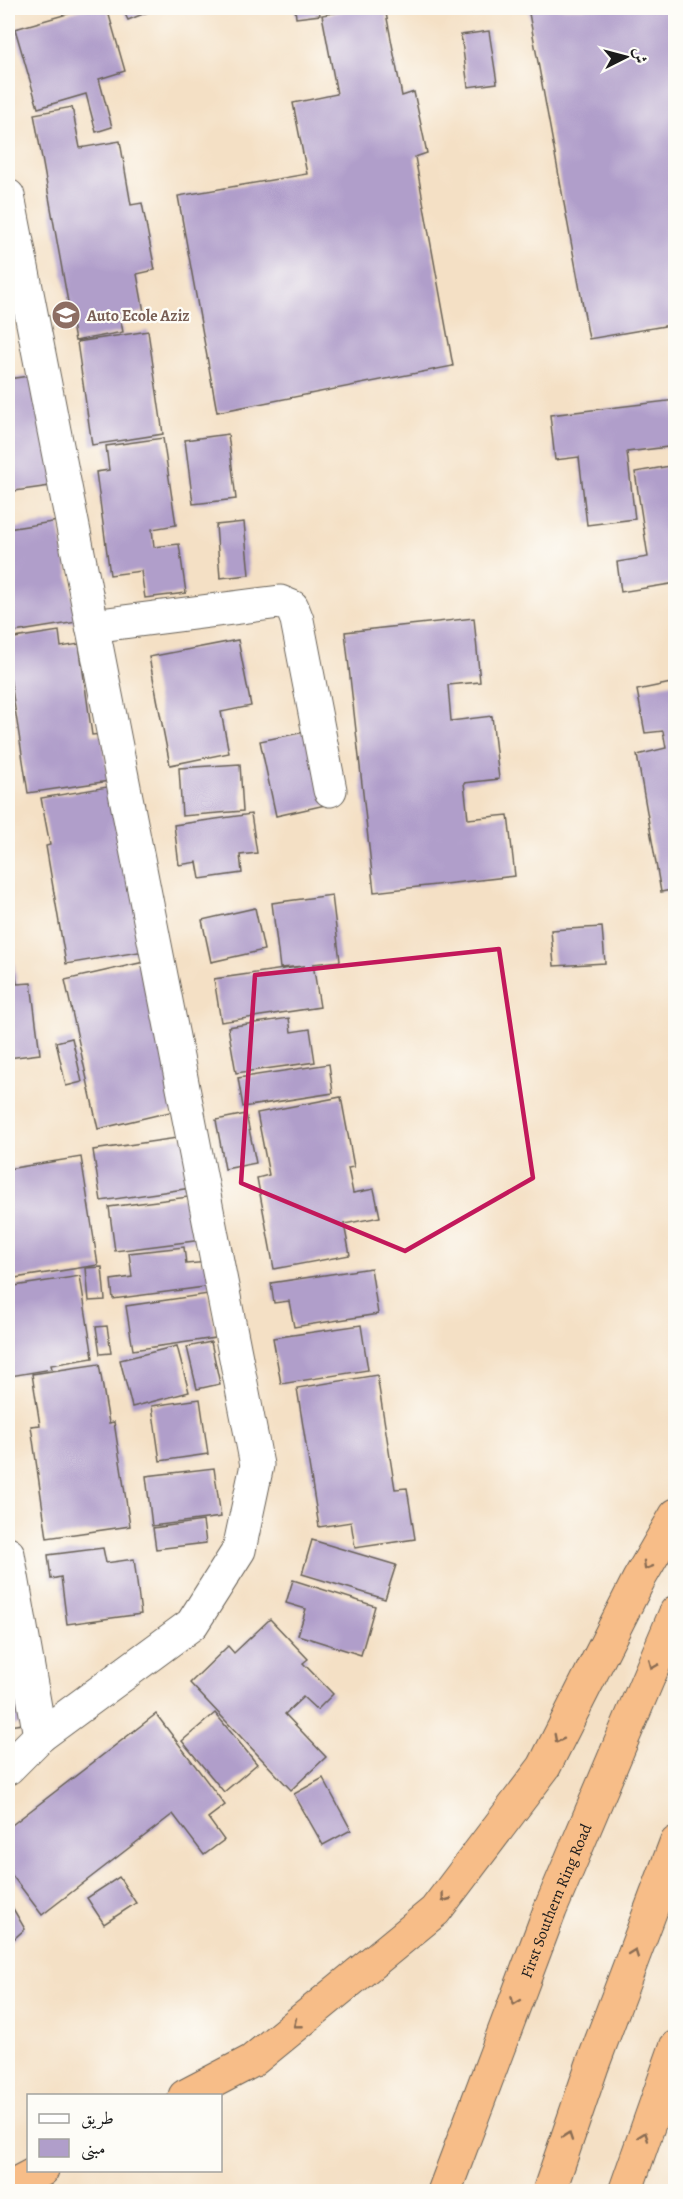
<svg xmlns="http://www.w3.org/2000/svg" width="683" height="2199" viewBox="0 0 683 2199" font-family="Alegreya,Amiri,serif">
	<rect width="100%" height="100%" fill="#fdfcf7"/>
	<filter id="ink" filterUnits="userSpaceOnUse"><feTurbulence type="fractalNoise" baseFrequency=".0167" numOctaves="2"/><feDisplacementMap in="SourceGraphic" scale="12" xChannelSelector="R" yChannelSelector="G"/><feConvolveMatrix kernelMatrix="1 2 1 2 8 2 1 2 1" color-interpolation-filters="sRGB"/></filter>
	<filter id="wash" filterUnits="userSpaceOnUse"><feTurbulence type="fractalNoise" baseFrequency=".008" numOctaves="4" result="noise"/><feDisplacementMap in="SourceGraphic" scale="24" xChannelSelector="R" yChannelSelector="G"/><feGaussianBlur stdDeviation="1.35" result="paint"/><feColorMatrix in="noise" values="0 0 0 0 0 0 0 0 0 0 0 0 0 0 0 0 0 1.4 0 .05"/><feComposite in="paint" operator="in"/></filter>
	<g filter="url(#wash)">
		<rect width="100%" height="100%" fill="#f4e0c5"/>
		<g id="blocks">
			<g fill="#b09eca">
				<polygon points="88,8 107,8 125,71 99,79 112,127 96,132 86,94 38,108 15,29"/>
				<polygon points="122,8 158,8 128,20"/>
				<polygon points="295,8 319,8 320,15 296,18"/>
				<polygon points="360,8 385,8 402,96 414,92 427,153 415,157 453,366 217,412 178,196 307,174 293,103 337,94 322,15"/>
				<polygon points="448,8 479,8 479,9 449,14"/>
				<polygon points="528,8 676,8 676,324 589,339"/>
				<polygon points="489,31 497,83 468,87 461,35"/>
				<polygon points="72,107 80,148 120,141 131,205 142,203 155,270 137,274 144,312 120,317 123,332 75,341 34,114"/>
				<polygon points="148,331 163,434 92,445 77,342"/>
				<polygon points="36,375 57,485 8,492 8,379"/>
				<polygon points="676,400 676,446 627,452 635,519 587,525 579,457 555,460 550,415"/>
				<polygon points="228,434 236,499 193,504 185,440"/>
				<polygon points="163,438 176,525 152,529 154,547 179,544 186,593 145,598 141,571 110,575 96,472 109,470 106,446"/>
				<polygon points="676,465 676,583 621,592 617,562 648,557 635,472"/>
				<polygon points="58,521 77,622 8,633 8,529"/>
				<polygon points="244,522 249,575 220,578 216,525"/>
				<polygon points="474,618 480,682 448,685 451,721 492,716 499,779 464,783 468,819 508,815 515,876 374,892 345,632"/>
				<polygon points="59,631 61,647 79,644 92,735 102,734 109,781 28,793 9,670 8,670 8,639"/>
				<polygon points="238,640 251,706 221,712 229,753 170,765 149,657"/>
				<polygon points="676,682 676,889 661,892 637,755 666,748 663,731 645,733 637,690"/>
				<polygon points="315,730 330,804 276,816 260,741"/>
				<polygon points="240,764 243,811 182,816 179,768"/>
				<polygon points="119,785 145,951 66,964 46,846 50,845 41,798"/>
				<polygon points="251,814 257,853 240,855 242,873 200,879 197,862 179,865 174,825"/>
				<polygon points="332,895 340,961 313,964 320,1007 221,1022 214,979 305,966 280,968 272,903"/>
				<polygon points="255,908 264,950 211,962 202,920"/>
				<polygon points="8,918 17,984 31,983 40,1054 8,1058"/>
				<polygon points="602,927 605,963 554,966 551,930"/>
				<polygon points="153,960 187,1108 98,1129 65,980"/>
				<polygon points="289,1018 291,1032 310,1029 315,1062 236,1073 228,1027"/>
				<polygon points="72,1038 82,1082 66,1086 56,1042"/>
				<polygon points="329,1064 333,1093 243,1107 238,1078"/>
				<polygon points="341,1097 354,1167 348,1168 353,1193 374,1189 380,1217 344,1224 350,1255 274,1269 257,1178 269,1175 257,1113"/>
				<polygon points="246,1114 256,1163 225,1169 216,1120"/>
				<polygon points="191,1136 198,1187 101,1201 93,1150"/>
				<polygon points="81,1157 98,1265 8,1279 8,1169"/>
				<polygon points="204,1195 210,1239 115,1251 109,1207"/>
				<polygon points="184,1247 186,1264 209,1262 212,1286 113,1299 111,1280 132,1277 129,1253"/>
				<polygon points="102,1267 105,1300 89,1301 86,1268"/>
				<polygon points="371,1268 378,1314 294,1327 289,1301 274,1303 271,1283"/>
				<polygon points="80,1276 93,1358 51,1365 52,1369 11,1376 8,1351 8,1287"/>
				<polygon points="208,1294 215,1338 133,1350 126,1306"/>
				<polygon points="361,1325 368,1370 281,1384 273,1338"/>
				<polygon points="107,1326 111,1353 100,1354 96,1327"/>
				<polygon points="211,1342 220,1384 197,1389 187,1347"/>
				<polygon points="177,1346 189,1392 132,1407 120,1360"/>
				<polygon points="99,1364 109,1423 114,1422 130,1526 47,1538 31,1426 40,1425 32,1374"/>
				<polygon points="377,1375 395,1489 407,1488 415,1539 355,1548 351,1522 319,1527 297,1388"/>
				<polygon points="200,1399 208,1454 160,1461 152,1406"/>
				<polygon points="214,1468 221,1517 152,1526 146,1476"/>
				<polygon points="203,1521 206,1543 156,1549 153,1528"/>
				<polygon points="312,1540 396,1565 385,1599 302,1574"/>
				<polygon points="103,1548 106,1563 134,1559 141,1614 67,1624 61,1577 51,1579 48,1555"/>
				<polygon points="293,1580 375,1606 361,1655 298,1635 306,1609 286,1603"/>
				<polygon points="270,1619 308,1659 303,1663 333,1694 317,1710 303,1697 285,1714 326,1757 291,1790 190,1683 228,1646 234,1653"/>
				<polygon points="13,1656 23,1724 8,1726 8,1657"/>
				<polygon points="215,1713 257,1764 224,1792 182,1741"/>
				<polygon points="156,1714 225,1805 208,1818 224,1840 204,1855 173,1814 42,1915 8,1870 8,1828"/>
				<polygon points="323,1778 351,1830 323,1845 294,1794"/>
				<polygon points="119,1877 136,1903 104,1924 87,1898"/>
				<polygon points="8,1900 25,1929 8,1944"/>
			</g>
		</g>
	</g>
	<g filter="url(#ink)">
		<use href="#blocks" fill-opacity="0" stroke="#686157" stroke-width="1.5"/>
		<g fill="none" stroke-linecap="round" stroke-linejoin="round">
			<g stroke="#686157" stroke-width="35">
				<g id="minor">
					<polyline points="8,196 257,1465 239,1550 192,1624 40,1736 8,1768"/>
					<polyline points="92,626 280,602 292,607 297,620 330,790"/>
					<polyline points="8,1554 40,1736"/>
				</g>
			</g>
			<g stroke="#686157" stroke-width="35">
				<g id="highway">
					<polyline points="185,2096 252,2061 435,1911 544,1767 639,1579 676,1515"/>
					<polyline points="8,2188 42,2170"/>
					<path id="s1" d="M444,2192L550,1910L676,1612"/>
					<polyline points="549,2192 592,2066 676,1843"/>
					<polyline points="625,2192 676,2047"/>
				</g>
			</g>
			<use href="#minor" stroke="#fff" stroke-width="33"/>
			<use href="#highway" stroke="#f7bd88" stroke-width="33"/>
		</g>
		<defs><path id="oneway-chevron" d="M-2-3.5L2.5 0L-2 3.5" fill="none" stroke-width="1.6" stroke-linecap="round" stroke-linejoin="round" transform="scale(1.5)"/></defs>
		<g stroke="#8a6c52">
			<use href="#oneway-chevron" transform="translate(647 1566) rotate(120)"/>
			<use href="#oneway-chevron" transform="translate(653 1665) rotate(113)"/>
			<use href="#oneway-chevron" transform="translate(558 1739) rotate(117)"/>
			<use href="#oneway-chevron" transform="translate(445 1898) rotate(127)"/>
			<use href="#oneway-chevron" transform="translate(634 1953) rotate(-70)"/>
			<use href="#oneway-chevron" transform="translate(515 2001) rotate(111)"/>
			<use href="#oneway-chevron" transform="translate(297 2024) rotate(141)"/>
			<use href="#oneway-chevron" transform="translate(568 2136) rotate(-71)"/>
			<use href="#oneway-chevron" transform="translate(644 2136) rotate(-70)"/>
		</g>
	</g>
	<path fill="none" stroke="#c2185b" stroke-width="4.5" stroke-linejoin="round" d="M499,949L533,1178L405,1251L241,1183L255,975Z"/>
	<defs>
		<g id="school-disc" transform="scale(1.5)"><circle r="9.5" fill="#8d6e63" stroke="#fdfcf7"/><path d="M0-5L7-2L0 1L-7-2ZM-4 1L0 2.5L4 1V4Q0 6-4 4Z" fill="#fff"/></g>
	</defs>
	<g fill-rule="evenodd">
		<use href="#school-disc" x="66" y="315"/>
	</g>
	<g text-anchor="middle" stroke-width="4.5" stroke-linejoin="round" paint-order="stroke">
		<g font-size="16" font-weight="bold" fill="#785e54" stroke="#fdfcf7" text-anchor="start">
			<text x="87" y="321">Auto Ecole Aziz</text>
		</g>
		<g font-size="16" fill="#1c1c1c" stroke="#fdfcf7">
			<text dy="6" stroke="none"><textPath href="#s1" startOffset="312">First Southern Ring Road</textPath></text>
		</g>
	</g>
	<rect width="683" height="2199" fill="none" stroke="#fdfcf7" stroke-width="30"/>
	<rect x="27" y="2094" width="195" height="78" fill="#fdfcf7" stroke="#a3a29f" stroke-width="1.5"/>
	<rect x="39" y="2114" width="30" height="9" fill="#ffffff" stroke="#a3a29f" stroke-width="1.5"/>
	<text x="81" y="2124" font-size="18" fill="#1c1c1c">طريق</text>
	<rect x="39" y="2139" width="30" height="18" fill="#b09eca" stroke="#a3a29f" stroke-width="1.5"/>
	<text x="81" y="2154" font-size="18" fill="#1c1c1c">مبنى</text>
	<g transform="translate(626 57) rotate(84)" stroke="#fdfcf7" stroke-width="4.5" paint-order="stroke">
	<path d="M0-4.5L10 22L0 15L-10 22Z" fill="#1c1c1c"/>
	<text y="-9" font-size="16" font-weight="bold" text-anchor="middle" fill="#1c1c1c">ش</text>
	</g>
</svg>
